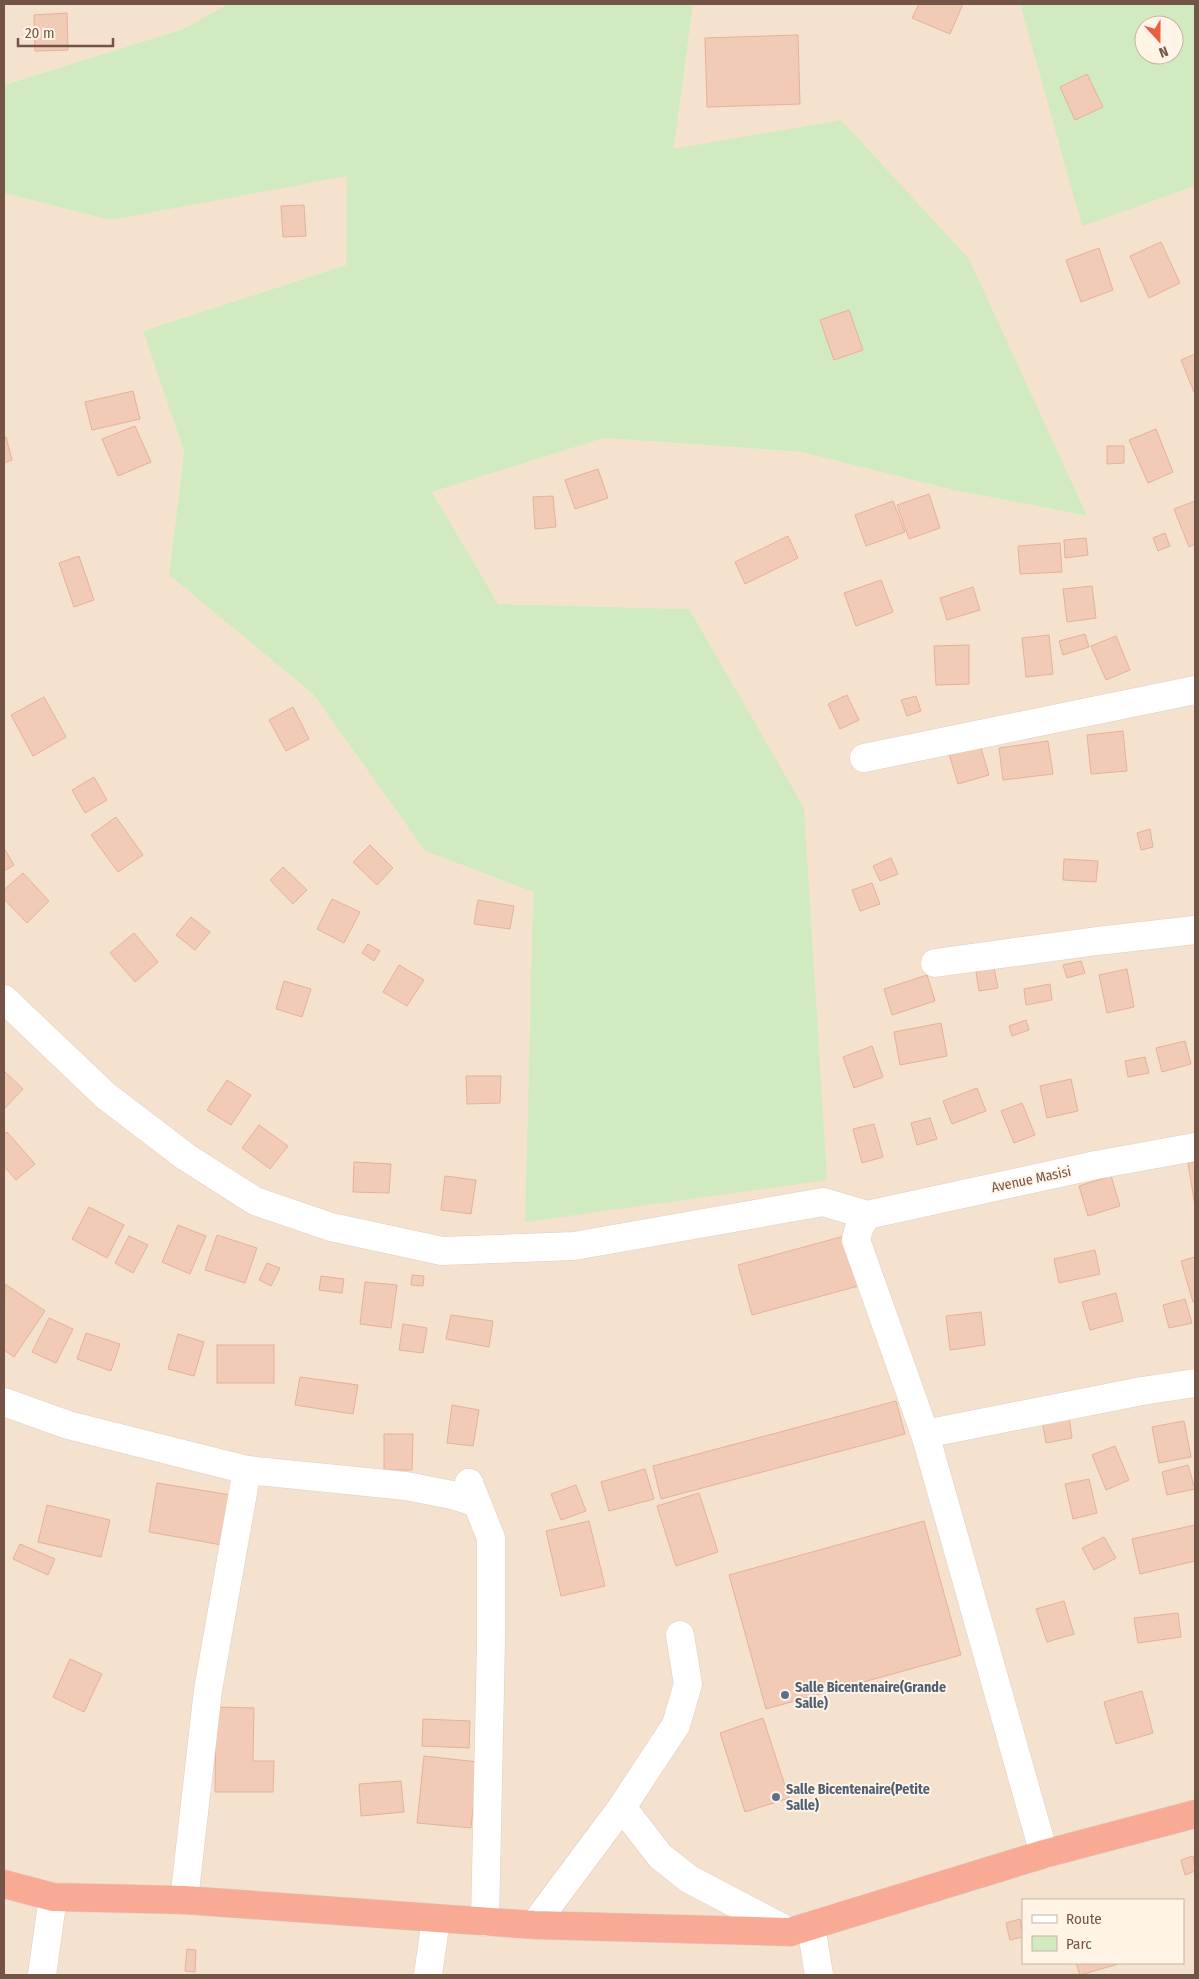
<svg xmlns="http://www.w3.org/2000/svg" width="1199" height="1979" viewBox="0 0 1199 1979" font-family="'Fira Sans Condensed',sans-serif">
	<rect width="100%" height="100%" fill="#fcf0e0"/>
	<g fill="#f4e1ce" fill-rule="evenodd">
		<polygon points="4,4 228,4 183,29 4,85"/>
		<path d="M693,4H1020L1082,225L1195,186V1975H4V193L110,220L347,175L346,265L143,331L184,452L169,575L313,694L425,851L533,892L525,1222L689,609L497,604L432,492L604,438L801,452L949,489L1086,516L674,150ZM1023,1900H1183V1963H1023Z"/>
	</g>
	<g fill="#d2eabf" fill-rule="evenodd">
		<polygon points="228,4 693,4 674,149 841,120 969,259 1087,516 949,489 801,452 604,438 432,492 498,604 689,609 804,808 827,1180 525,1222 533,892 425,851 313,694 169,575 184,452 143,331 346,265 347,176 110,220 4,193 4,85 183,29"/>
		<path d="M1020,4H1195V186L1082,226ZM1144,25H1174V55H1144Z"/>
	</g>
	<g fill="#f2cbb7" stroke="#e5b197">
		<polygon points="919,4 963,4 950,34 912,18"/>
		<polygon points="67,13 68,50 35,51 34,15"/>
		<polygon points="798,35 800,104 707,107 705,38"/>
		<polygon points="1087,74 1103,107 1075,120 1060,87"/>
		<polygon points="304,205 306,236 283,237 281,206"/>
		<polygon points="1161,242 1180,283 1149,298 1130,256"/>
		<polygon points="1099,248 1113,290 1081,302 1066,260"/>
		<polygon points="849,310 863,350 834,360 820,320"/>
		<polygon points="1195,354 1195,391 1194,392 1181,360"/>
		<polygon points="133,391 140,419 92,430 85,402"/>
		<polygon points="135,426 151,462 118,476 102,439"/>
		<polygon points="1156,429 1173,472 1148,483 1129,440"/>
		<polygon points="6,437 12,460 4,463 4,438"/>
		<polygon points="1107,446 1124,446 1124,463 1107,464"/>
		<polygon points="598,469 608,498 575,509 565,480"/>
		<polygon points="929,494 940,528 909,539 897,505"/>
		<polygon points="553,496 556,527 535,529 533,497"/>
		<polygon points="893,501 905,532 866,546 855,515"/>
		<polygon points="1195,501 1195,544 1189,547 1174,509"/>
		<polygon points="1165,533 1170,546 1158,551 1153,538"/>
		<polygon points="788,536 798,558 745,584 735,562"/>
		<polygon points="1086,538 1088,555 1065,558 1064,540"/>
		<polygon points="1060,543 1062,572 1020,574 1018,546"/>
		<polygon points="79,556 94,600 74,607 59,563"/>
		<polygon points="881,580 893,612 856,626 844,593"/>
		<polygon points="1092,586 1096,618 1067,622 1063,589"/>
		<polygon points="973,587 980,610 947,620 940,598"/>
		<polygon points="1085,634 1089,647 1063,655 1059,641"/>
		<polygon points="1049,635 1053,674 1026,677 1022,638"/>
		<polygon points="1116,636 1130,670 1106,680 1091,646"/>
		<polygon points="969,645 969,684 936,685 934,646"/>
		<polygon points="847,695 859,720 840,729 828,704"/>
		<polygon points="916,696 921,711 907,716 901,700"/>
		<polygon points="44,697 66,737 33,756 11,715"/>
		<polygon points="293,707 309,739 286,751 269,720"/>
		<polygon points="1123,731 1127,771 1091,774 1087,735"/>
		<polygon points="978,738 989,775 958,784 947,747"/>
		<polygon points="1048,741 1053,774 1003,780 999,748"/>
		<polygon points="94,777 107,800 85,813 72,790"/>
		<polygon points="116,817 143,855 118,872 91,835"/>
		<polygon points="1150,829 1153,847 1141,850 1137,833"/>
		<polygon points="370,845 393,868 377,885 353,862"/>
		<polygon points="4,848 14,865 4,871"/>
		<polygon points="891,858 898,874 880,881 873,866"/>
		<polygon points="1064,859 1098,861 1096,882 1063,880"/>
		<polygon points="283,867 307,890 293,904 270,880"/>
		<polygon points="23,873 49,901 27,923 4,899 4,890"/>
		<polygon points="872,883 880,904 860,911 852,890"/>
		<polygon points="332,899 360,912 344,943 317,929"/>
		<polygon points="478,900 514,906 510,929 474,924"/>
		<polygon points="191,917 210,932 195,950 176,935"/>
		<polygon points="134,933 158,962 135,982 110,953"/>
		<polygon points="368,944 380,951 374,961 362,953"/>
		<polygon points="1081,961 1085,973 1067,978 1063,965"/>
		<polygon points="399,965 424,980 407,1006 383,992"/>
		<polygon points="994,968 998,988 979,991 976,972"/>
		<polygon points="1127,969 1134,1007 1107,1013 1099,975"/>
		<polygon points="927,975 935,1001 892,1015 884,989"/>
		<polygon points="284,981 311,989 302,1017 276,1009"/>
		<polygon points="1050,984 1052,1000 1026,1005 1024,989"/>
		<polygon points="1026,1020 1029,1030 1012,1036 1009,1026"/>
		<polygon points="941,1023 947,1056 900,1065 894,1032"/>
		<polygon points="1185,1041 1191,1064 1162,1072 1156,1048"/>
		<polygon points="872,1046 883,1077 854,1088 843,1057"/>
		<polygon points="1145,1057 1149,1073 1128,1077 1125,1061"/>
		<polygon points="4,1071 23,1089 4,1109"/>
		<polygon points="466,1076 501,1076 500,1103 467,1104"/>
		<polygon points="1071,1079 1078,1111 1047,1118 1040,1086"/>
		<polygon points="227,1080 251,1095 231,1125 207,1110"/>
		<polygon points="977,1088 986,1111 952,1124 943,1101"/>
		<polygon points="1022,1103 1035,1135 1014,1143 1001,1111"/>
		<polygon points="930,1118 937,1139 917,1145 911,1123"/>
		<polygon points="874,1124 883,1157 862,1163 853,1129"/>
		<polygon points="259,1125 288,1146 270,1169 242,1148"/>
		<polygon points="7,1132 35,1164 16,1180 4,1166 4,1135"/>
		<polygon points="354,1162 391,1164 389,1193 353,1192"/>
		<polygon points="1195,1162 1195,1206 1188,1163"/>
		<polygon points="445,1176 476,1180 471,1214 441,1210"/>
		<polygon points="1111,1176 1120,1206 1088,1216 1079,1186"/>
		<polygon points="89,1207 124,1225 107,1258 72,1239"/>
		<polygon points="178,1225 206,1236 190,1274 162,1262"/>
		<polygon points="217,1235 257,1248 245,1283 205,1270"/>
		<polygon points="848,1235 862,1285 752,1315 738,1265"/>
		<polygon points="129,1236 148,1245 133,1273 115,1263"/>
		<polygon points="1095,1250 1100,1274 1059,1283 1054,1259"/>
		<polygon points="1195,1257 1195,1302 1193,1302 1181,1261"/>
		<polygon points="267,1263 280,1268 271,1286 259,1280"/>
		<polygon points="412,1275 424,1276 423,1286 411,1285"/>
		<polygon points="321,1276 344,1279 342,1293 319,1290"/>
		<polygon points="365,1282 397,1285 391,1328 360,1324"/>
		<polygon points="5,1284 45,1311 14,1357 4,1350"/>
		<polygon points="1116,1293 1123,1321 1090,1330 1082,1302"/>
		<polygon points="1185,1299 1192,1323 1169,1328 1163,1305"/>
		<polygon points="981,1312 985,1345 950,1350 946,1316"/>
		<polygon points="451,1315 493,1321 489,1347 446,1339"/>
		<polygon points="49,1318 73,1329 56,1363 32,1352"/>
		<polygon points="403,1324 427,1328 423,1353 399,1350"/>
		<polygon points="86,1333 120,1344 111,1371 77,1359"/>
		<polygon points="178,1334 204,1342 194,1376 168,1369"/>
		<rect x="217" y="1345" width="57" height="38"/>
		<polygon points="300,1377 358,1385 353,1414 295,1405"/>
		<polygon points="896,1401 905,1434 661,1499 653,1466"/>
		<polygon points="452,1405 479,1410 473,1446 447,1443"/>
		<polygon points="1069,1416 1072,1438 1046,1443 1042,1420"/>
		<polygon points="1184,1421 1191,1457 1159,1463 1152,1427"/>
		<polygon points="384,1434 413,1434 412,1470 384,1470"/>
		<polygon points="1115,1446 1129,1480 1106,1490 1092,1455"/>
		<polygon points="1188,1465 1195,1489 1167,1495 1162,1472"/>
		<polygon points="645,1469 654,1499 609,1511 601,1482"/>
		<polygon points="1089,1479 1097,1513 1073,1519 1065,1484"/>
		<polygon points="157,1483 231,1495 222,1545 149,1532"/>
		<polygon points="576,1485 586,1511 561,1520 551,1494"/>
		<polygon points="699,1493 718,1552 676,1566 657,1506"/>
		<polygon points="47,1505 110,1520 101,1557 38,1542"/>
		<polygon points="589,1521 605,1586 561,1596 546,1531"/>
		<polygon points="924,1521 961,1655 766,1709 729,1575"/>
		<polygon points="1195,1525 1195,1561 1140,1574 1132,1539"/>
		<polygon points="1104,1537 1116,1558 1094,1570 1082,1548"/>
		<polygon points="20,1544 55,1559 48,1575 13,1559"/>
		<polygon points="1064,1601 1074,1634 1047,1642 1036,1609"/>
		<polygon points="1178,1613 1181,1637 1138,1643 1134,1618"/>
		<polygon points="70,1659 102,1674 84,1712 53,1697"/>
		<polygon points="1142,1691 1153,1733 1116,1744 1104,1702"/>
		<polygon points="216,1707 254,1708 253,1761 274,1761 273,1792 215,1792"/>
		<polygon points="763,1718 789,1798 745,1812 720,1733"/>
		<polygon points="423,1719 470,1721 469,1748 422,1746"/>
		<polygon points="424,1756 478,1762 471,1828 417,1823"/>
		<polygon points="401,1781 404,1812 361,1816 359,1784"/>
		<polygon points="1193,1856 1195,1871 1185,1875 1181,1860"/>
		<polygon points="1020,1919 1023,1937 1010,1940 1006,1923"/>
		<polygon points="187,1949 196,1950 195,1972 185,1971"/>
		<polygon points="1076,1963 1118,1963 1118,1964 1080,1975"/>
	</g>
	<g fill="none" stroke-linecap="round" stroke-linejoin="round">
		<g stroke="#e2cdbf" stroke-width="29">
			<g id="street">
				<polyline points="864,758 1195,690"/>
				<polyline points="935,963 1097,941 1195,930"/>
				<polyline points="4,999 106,1096 186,1157 255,1201 331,1227 442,1251 574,1246 823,1202 867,1215 1096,1165 1195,1147"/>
				<polyline points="867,1215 859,1228 856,1240 925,1434 1044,1854"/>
				<polyline points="4,1402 68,1425 247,1470 406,1486 452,1495 471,1501 469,1483"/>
				<polyline points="925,1434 1142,1391 1195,1383"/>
				<polyline points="469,1483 491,1538 491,1641 485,1922"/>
				<polyline points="680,1635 688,1684 676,1725 622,1807 660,1856 689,1879 790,1932"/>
				<polyline points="184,1900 208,1690 247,1470"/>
				<polyline points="534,1925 622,1807"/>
				<polyline points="811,1926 819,1975"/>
				<polyline points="42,1975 53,1897"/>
				<polyline points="428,1975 436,1919"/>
			</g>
		</g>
		<g stroke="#dbd3cf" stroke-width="29">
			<polyline id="highway" points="4,1884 53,1897 184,1900 534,1925 790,1932 1044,1854 1195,1814"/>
		</g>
		<use href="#street" stroke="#fff" stroke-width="28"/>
		<use href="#highway" stroke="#f8aa95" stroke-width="28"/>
	</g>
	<g fill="#5c6f8a" stroke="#fff4e6" stroke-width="2">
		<circle cx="785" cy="1695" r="5"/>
		<circle cx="776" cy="1797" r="5"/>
	</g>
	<g text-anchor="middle" stroke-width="4" stroke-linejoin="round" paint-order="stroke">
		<g font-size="14" fill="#735447" stroke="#fff4e6">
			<text transform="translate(1031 1179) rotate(-12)" y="5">Avenue Masisi</text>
		</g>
		<g font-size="14" font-weight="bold" fill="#4e5e75" stroke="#fff4e6" text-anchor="start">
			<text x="795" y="1692">Salle Bicentenaire(Grande<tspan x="795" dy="16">Salle)</tspan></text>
			<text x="786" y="1794">Salle Bicentenaire(Petite<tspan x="786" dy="16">Salle)</tspan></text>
		</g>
	</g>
	<rect width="1199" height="1979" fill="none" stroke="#735447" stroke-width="10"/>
	<rect x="1022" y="1899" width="162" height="65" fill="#fff4e6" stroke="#c7b4a6"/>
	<rect x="1032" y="1915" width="25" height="8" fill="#ffffff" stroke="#c7b4a6"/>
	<text x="1066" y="1924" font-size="15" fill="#735447">Route</text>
	<rect x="1032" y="1936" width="25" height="15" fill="#d2eabf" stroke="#c7b4a6"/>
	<text x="1066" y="1949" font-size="15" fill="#735447">Parc</text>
	<g transform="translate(1159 40) rotate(159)"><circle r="24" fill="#fff4e6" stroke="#c7b4a6"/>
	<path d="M0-4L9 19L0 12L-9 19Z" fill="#e95e42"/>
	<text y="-8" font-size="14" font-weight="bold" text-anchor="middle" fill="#735447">N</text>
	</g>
	<path d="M18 38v8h95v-8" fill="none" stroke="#735447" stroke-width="2.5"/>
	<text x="25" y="38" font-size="15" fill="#735447" stroke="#fff4e6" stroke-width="4" paint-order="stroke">20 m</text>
</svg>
